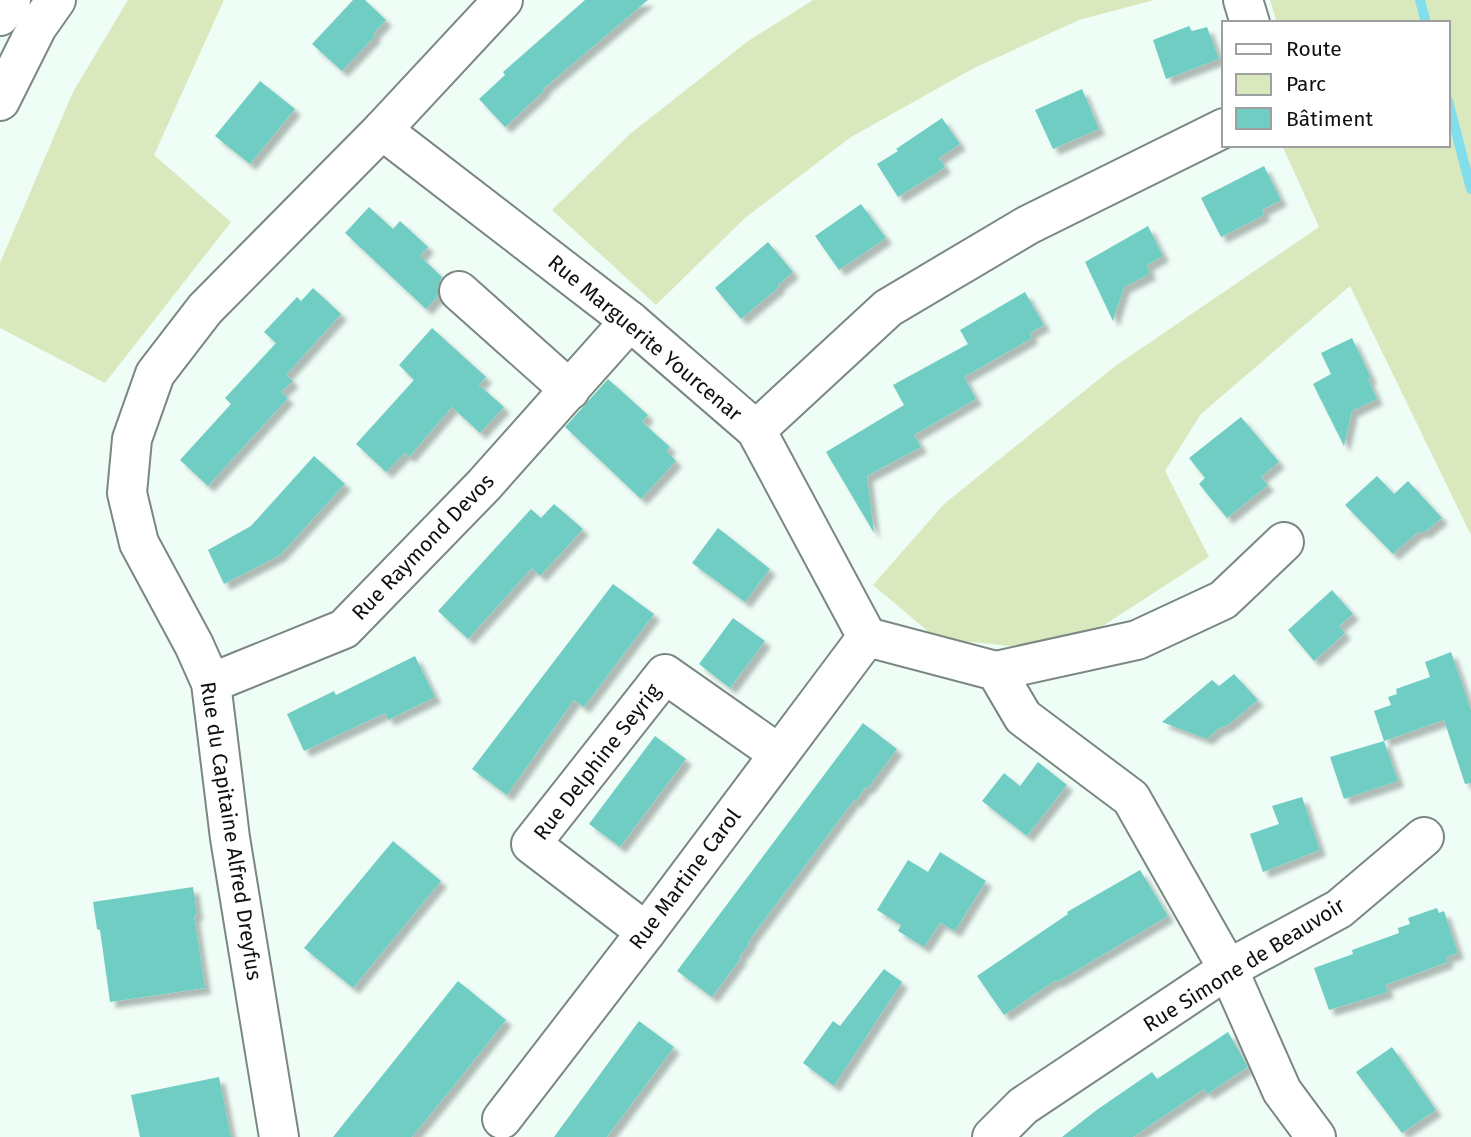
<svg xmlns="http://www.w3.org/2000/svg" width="1471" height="1137" viewBox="0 0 1471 1137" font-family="'Fira Sans',sans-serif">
	<defs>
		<filter id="shadow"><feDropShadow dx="6" dy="6" stdDeviation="2" flood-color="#0004"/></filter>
	</defs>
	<rect width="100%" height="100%" fill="#eefdf6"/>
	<g fill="#dae9bd">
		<polygon points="128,0 224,0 154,155 231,222 105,383 0,328 0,263 73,92"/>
		<polygon points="813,0 1154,0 1079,20 974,68 851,137 745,218 656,305 552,210 630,134 748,41"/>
		<polygon points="1270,0 1471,0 1471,535 1350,286 1201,414 1165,471 1209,557 1098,629 1019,647 936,638 873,585 944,504 1114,367 1319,227 1282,145 1448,145 1448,23 1277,23"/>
	</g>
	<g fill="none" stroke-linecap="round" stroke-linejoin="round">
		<g stroke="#81dfed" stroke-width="10">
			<polyline points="1420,0 1426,23"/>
			<polyline points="1448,101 1471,189"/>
		</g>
	</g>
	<g fill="#6fcdc4" filter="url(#shadow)">
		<polygon points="353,0 365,0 386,20 373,34 375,36 342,71 312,44"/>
		<polygon points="585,0 648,0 543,89 545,90 505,127 479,99 505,75 503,72"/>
		<polygon points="1189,26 1192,31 1207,27 1219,59 1166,79 1153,40"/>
		<polygon points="260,81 295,109 250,164 215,136"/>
		<polygon points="1082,89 1099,129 1053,149 1035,110"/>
		<polygon points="942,118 960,144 939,158 945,167 941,170 898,197 877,164 898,151 896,149"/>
		<polygon points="1264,166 1281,200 1262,210 1264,215 1221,237 1201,198"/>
		<polygon points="861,204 886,238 839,270 815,236"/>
		<polygon points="369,207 393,229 400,221 428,247 420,256 442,277 438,286 438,296 426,309 345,233"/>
		<polygon points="1148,226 1163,256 1147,265 1150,274 1124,287 1113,321 1085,262"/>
		<polygon points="768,242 793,272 778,285 779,287 741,319 715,288"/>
		<polygon points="313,288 341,314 286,375 293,381 281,392 288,398 208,486 180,460 231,404 225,398 276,343 264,332 297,297 301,301"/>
		<polygon points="1025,292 1044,325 1030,333 1032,338 964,377 976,399 914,435 921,447 867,476 874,533 826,452 904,405 893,385 968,344 960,330"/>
		<polygon points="432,328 486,377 479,385 504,407 480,433 452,407 409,457 405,453 386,472 356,444 414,380 399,365"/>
		<polygon points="1352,338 1371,378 1368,379 1377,399 1352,411 1344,446 1313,384 1331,374 1321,353"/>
		<polygon points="608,379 648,415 642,422 670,447 666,451 676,461 641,499 565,427"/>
		<polygon points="1241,417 1279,462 1261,477 1268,485 1227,518 1199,484 1205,478 1189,458"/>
		<polygon points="314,456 345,484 280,555 224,584 208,550 251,526"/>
		<polygon points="1377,476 1394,494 1408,481 1442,518 1425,532 1418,532 1393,554 1345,505"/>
		<polygon points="554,504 583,529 540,576 532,568 468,639 438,611 531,509 541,518"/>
		<polygon points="718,528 770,569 745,602 692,563"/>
		<polygon points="613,584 654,614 584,707 574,700 507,795 472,769"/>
		<polygon points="1332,590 1353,614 1339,626 1345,633 1314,661 1288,630"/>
		<polygon points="733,618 765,641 730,688 699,664"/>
		<polygon points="1451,652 1471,710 1471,783 1465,784 1444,720 1384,741 1374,711 1391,705 1388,697 1397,694 1396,689 1430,677 1425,662"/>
		<polygon points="415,656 435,697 388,720 385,713 304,751 287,714 334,691 336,695"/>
		<polygon points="1234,674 1258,700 1228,725 1218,729 1207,739 1162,722 1212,680 1219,686"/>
		<polygon points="863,723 897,749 868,788 866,787 856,801 854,800 748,942 750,943 739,957 741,958 712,997 677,971"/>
		<polygon points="655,736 686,759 620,847 589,824"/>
		<polygon points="1384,741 1398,781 1344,799 1330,757"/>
		<polygon points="1038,762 1067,785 1027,836 982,801 1004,773 1020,786"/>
		<polygon points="1302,797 1320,850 1263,872 1250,834 1279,824 1272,806"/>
		<polygon points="393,841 441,881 353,988 304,948"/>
		<polygon points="940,852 986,881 955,931 940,923 924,947 898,931 901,925 877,910 908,860 928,872"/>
		<polygon points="1140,870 1168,916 1057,982 1056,980 1004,1015 977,976 1068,914 1067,912"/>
		<polygon points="193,887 197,914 194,916 205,988 110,1002 100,930 97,929 93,902"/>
		<polygon points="1437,908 1439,913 1444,911 1458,953 1446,957 1448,962 1385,985 1388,992 1329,1010 1314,968 1353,954 1352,950 1399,933 1398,928 1410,924 1408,918"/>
		<polygon points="884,969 902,982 834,1086 803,1063 833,1021 840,1026"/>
		<polygon points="458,981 506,1020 456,1083 412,1137 333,1137"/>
		<polygon points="639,1021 674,1047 607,1137 554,1137"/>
		<polygon points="1228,1032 1248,1067 1207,1094 1204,1089 1133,1137 1062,1137 1098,1109 1152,1072 1157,1079"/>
		<polygon points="1392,1047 1436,1110 1402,1133 1356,1072"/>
		<polygon points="219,1077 231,1137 140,1137 131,1095"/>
	</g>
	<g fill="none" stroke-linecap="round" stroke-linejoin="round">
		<g stroke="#7a8881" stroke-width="42">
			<g id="minor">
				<polyline points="503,0 382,130 630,321 756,430 867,637 996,671 1023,717 1131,798 1228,969 1282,1091 1316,1137"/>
				<polyline points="1243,0 1250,23"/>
				<polyline points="459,291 570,390"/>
				<polyline points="756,430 888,308 1028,225 1224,128"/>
				<polyline points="996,671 1137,640 1223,600 1284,542"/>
				<polyline points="211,683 344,629 484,485 630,321"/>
				<polyline points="646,932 531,844 665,674 779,754"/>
				<polyline points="502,1119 646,932 867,637"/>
				<polyline points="279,1137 230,838 211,683 194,645 139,543 127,493 132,439 155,374 205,309 382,130"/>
				<polyline points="992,1137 1023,1106 1228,969 1339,909 1424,837"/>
			</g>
		</g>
		<g stroke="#7a8881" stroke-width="42">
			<g id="major">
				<polyline points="0,16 11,0"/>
				<polyline points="0,101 37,27 56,0"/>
			</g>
		</g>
		<use href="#minor" stroke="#fff" stroke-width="38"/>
		<use href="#major" stroke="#fff" stroke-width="38"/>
	</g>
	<g text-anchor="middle" stroke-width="5" stroke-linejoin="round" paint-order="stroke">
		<g font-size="21" fill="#0c110f" stroke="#fff">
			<text transform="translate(645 338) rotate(40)" y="7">Rue Marguerite Yourcenar</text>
			<text transform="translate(423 547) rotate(-46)" y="7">Rue Raymond Devos</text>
			<text transform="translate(597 762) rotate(-52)" y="7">Rue Delphine Seyrig</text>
			<text transform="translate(231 831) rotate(81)" y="7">Rue du Capitaine Alfred Dreyfus</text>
			<text transform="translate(685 879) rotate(-53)" y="7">Rue Martine Carol</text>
			<text transform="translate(1244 965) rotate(-32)" y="7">Rue Simone de Beauvoir</text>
		</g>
	</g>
	<rect x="1222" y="21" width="228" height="126" fill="#ffffff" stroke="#9ea09f" stroke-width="2"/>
	<rect x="1236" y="44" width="35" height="10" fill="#ffffff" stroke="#9ea09f" stroke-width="2"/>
	<text x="1286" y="56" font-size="21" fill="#0c110f">Route</text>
	<rect x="1236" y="74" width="35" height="21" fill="#dae9bd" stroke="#9ea09f" stroke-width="2"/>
	<text x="1286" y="91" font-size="21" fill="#0c110f">Parc</text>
	<rect x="1236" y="108" width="35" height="21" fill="#6fcdc4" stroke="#9ea09f" stroke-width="2"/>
	<text x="1286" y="126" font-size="21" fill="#0c110f">Bâtiment</text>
</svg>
